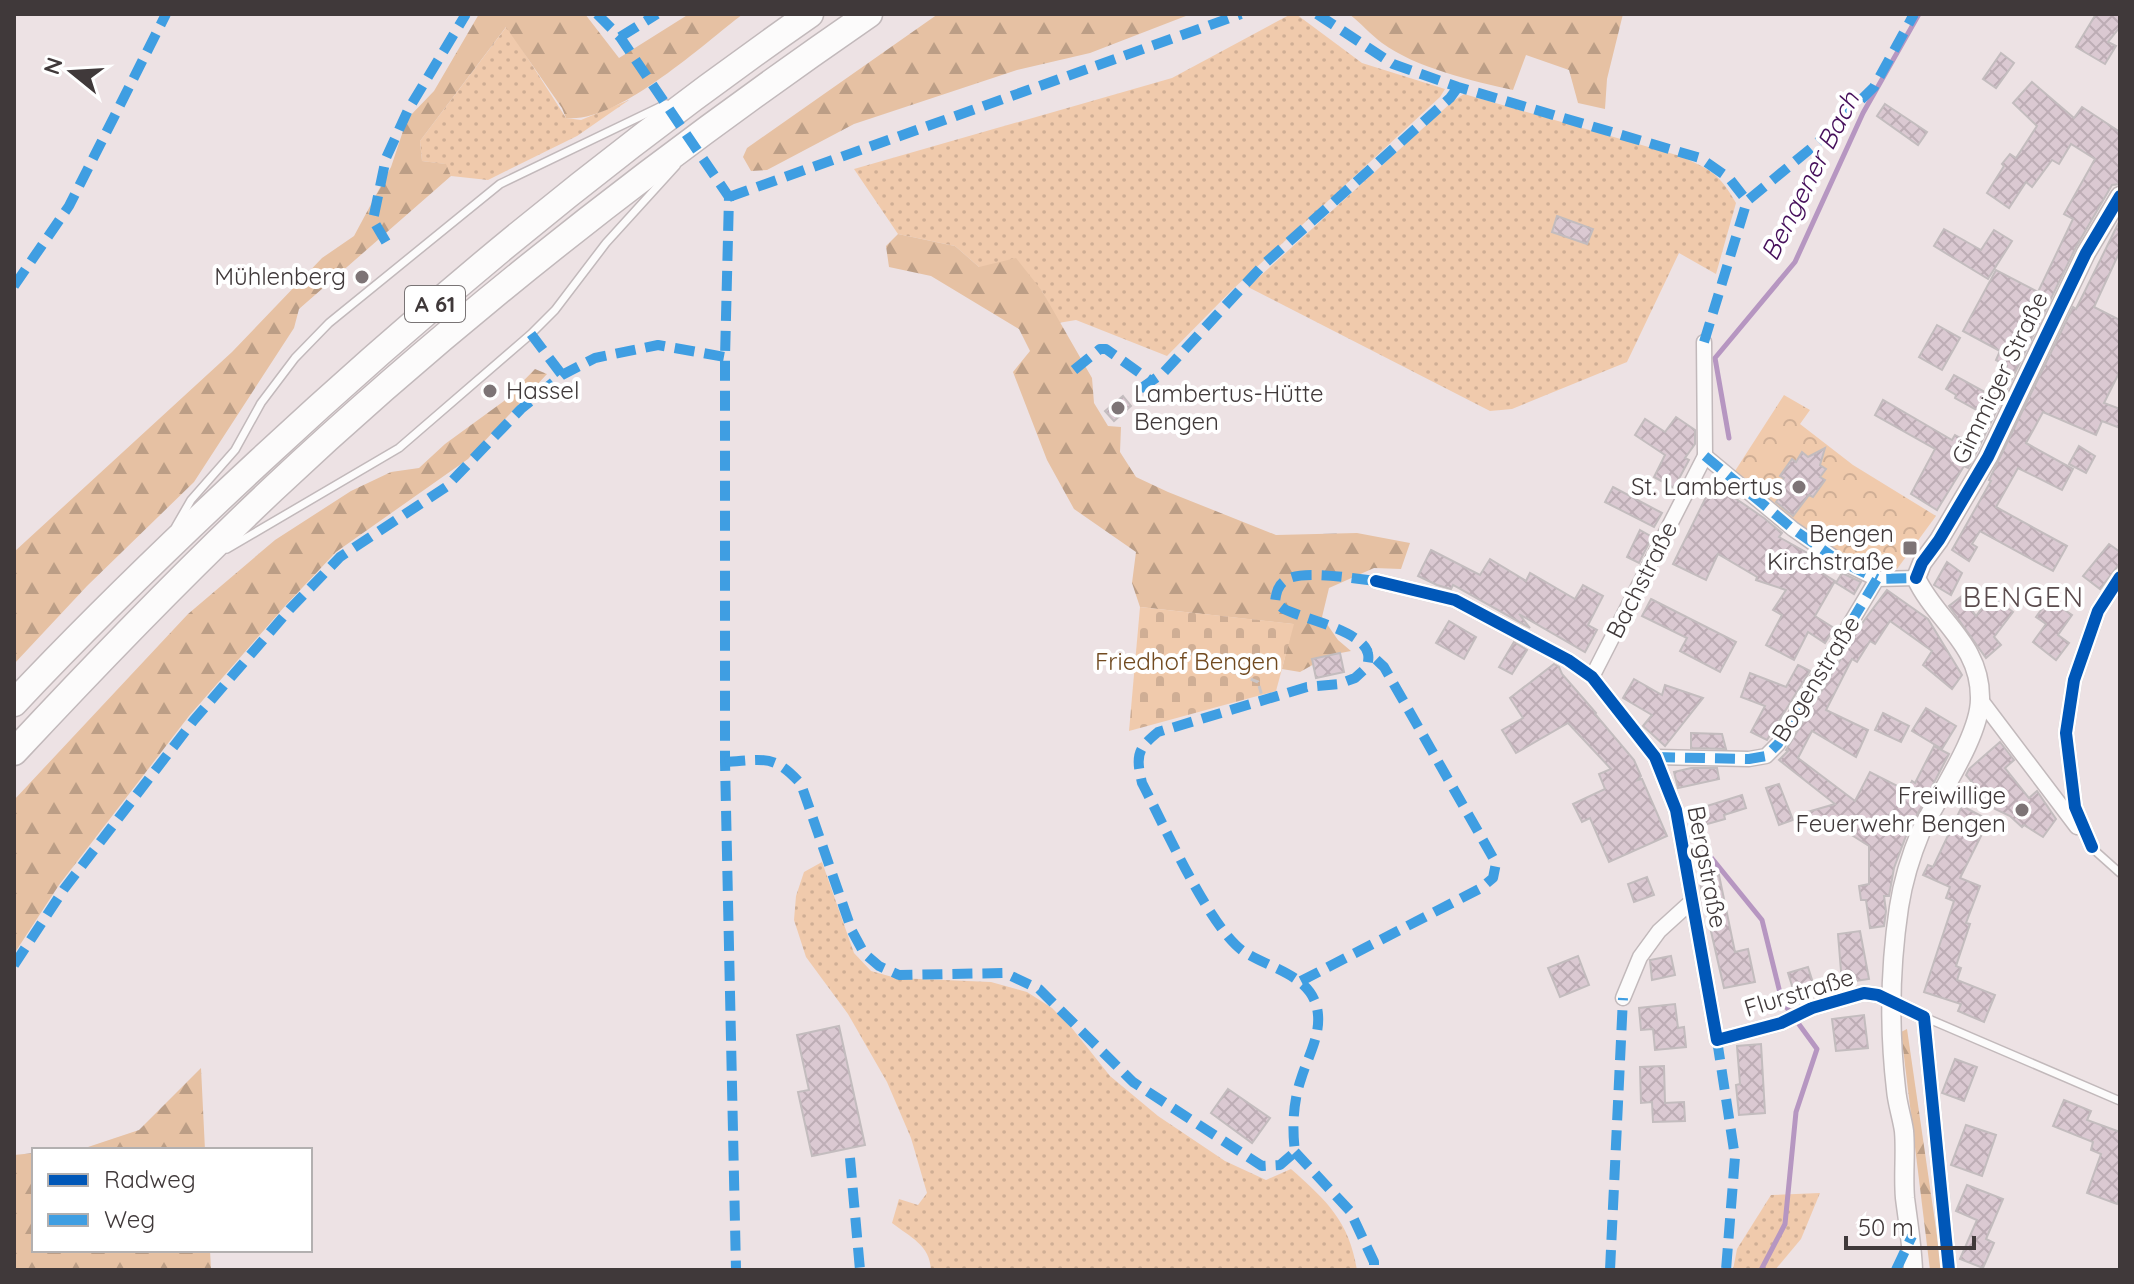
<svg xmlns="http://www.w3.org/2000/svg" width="2134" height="1284" viewBox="0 0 2134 1284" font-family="Quicksand,sans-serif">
	<defs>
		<pattern id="grass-dots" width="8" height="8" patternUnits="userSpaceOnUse" patternTransform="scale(2)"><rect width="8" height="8" fill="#f0caac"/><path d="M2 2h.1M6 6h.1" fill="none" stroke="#cfae95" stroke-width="1.8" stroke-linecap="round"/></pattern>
		<pattern id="forest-firs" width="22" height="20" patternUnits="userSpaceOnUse" patternTransform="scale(2)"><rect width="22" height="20" fill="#e6c1a3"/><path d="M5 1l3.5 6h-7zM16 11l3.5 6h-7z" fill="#bc9e86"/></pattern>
		<pattern id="cemetery-stones" width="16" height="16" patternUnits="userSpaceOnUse" patternTransform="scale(2)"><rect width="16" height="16" fill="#f0caac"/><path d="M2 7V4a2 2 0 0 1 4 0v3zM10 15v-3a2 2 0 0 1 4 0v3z" fill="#cfae95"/></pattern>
		<pattern id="park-crowns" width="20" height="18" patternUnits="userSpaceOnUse" patternTransform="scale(2)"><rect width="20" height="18" fill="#f0caac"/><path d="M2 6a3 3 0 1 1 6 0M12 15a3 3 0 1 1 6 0" fill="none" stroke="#cfae95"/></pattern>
		<pattern id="building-cross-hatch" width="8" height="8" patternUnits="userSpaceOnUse" patternTransform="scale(2)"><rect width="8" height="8" fill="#dbc9d2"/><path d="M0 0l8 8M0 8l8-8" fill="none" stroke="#bdadb5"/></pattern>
	</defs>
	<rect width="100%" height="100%" fill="#ede2e4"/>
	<g fill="url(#grass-dots)">
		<polygon points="1291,14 1296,14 1362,63 1445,89 1440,97 1232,290 1167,356 1076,320 1058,323 1042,291 979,267 955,246 898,234 854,169 1172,78"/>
		<polygon points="507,26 566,118 581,120 629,100 577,136 488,180 451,176 445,164 422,161 420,141"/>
		<path d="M1464,94L1680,156C1711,170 1719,173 1736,203L1716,274L1679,253L1627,362L1512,409L1490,411L1248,287L1453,101Z"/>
		<path d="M822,862L854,953L871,971L896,978L991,982L1027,992L1052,1008L1071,1027L1110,1076L1158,1116L1225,1161L1266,1180L1291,1169C1327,1201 1349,1221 1357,1270H931C930,1245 910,1237 892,1223L899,1199L918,1205L927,1193L911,1138L887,1082L848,1014L806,957L794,920L796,896L804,872Z"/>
		<polygon points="1820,1193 1801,1239 1775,1270 1733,1270 1737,1249 1771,1195"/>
	</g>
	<g fill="url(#forest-firs)">
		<path d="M479,14H585L619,58L689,14H743C702,45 617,124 566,118L562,108L506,27L420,141L422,161L446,164L451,176L299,309L294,328L194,482L87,586L14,664V552L232,352L322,258L354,236L391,167L407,119L434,91Z"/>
		<polygon points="938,14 1191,14 1090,53 1017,70 854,124 767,170 751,171 743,157 747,148"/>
		<path d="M1349,14H1623L1607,79L1605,109L1578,103L1569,70L1526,55L1513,90C1473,81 1416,68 1382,43C1371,35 1361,23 1349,14Z"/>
		<polygon points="898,234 955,246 979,267 1016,258 1042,291 1092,378 1094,403 1108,426 1121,427 1120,452 1136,477 1168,492 1276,535 1357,533 1410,543 1401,569 1374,568 1329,588 1322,617 1338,640 1351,651 1330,655 1300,672 1282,669 1293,624 1140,607 1132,583 1136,552 1074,509 1047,460 1013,372 1030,351 1019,329 931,276 889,267 886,246"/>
		<polygon points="535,369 547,374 468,459 336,552 286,605 189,716 59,885 14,954 14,800 188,614 275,540 351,491 391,472 419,468 445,444 504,401"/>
		<polygon points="1907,1029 1942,1270 1930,1270 1901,1032"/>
		<polygon points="201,1068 205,1150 70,1150 82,1149 139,1130"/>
		<polygon points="34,1153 34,1250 210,1250 211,1270 14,1270 14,1155"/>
	</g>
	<polygon fill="url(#cemetery-stones)" points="1140,607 1294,624 1276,691 1129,731"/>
	<path fill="url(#park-crowns)" d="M1784,395L1810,410L1800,424L1853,465L1936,516L1897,569C1831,562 1784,512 1735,471Z"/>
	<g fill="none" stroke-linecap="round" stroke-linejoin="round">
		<g stroke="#b696c1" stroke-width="5">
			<polyline points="1729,438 1715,358 1795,262 1863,113 1919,14"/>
			<polyline points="1697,840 1762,920 1782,1001 1817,1049 1796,1112 1785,1224 1761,1270"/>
		</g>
	</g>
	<g fill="url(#building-cross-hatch)" stroke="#c3bcbe" stroke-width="2">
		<polygon points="2096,14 2120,14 2120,27 2108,42 2116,46 2105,64 2076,47"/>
		<polygon points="2001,53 2014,63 1996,88 1983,79"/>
		<polygon points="2032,82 2074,118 2082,107 2120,132 2120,184 2112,185 2076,247 1977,451 1968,468 1964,466 1937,510 1911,494 1935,449 1875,415 1883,400 1952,440 1955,435 1964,440 1980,412 1955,398 1956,395 1946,389 1954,375 1992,396 2007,366 1996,360 2000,351 1963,331 1996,270 2038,292 2073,219 2064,214 2095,159 2071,144 2059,164 2052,160 2032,187 2026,182 2009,208 1987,193 2004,166 2002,164 2010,154 2016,158 2037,126 2013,103"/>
		<polygon points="1885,104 1927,132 1918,145 1877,116"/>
		<polygon points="1557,216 1593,229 1587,244 1552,232"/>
		<polygon points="2120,220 2120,251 2094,307 2120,320 2120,371 2104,403 2120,409 2120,428 2102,421 2096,435 2043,412 2026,443 2073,469 2062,490 2018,468 1996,507 2067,546 2053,571 1980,531 1972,544 1977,547 1969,561 1952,550 1991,481 1989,480 2073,307 2076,309"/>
		<polygon points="1944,229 1981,250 1994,230 2012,241 1988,279 1934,246"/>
		<polygon points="1937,325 1960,338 1942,370 1919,357"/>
		<polygon points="1123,396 1131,406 1114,421 1105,411"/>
		<polygon points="1676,417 1695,430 1695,444 1685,458 1689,460 1674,488 1654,477 1665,455 1635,435 1645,419 1665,432"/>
		<polygon points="2079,446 2095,456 2086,473 2069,464"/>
		<polygon points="1825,448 1820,465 1826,469 1820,477 1825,480 1813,497 1809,495 1793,516 1776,502 1779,498 1773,494 1784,478 1780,476 1792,459 1796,462 1802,452 1808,457"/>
		<polygon points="1713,483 1764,518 1782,533 1779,537 1818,559 1814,568 1835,581 1815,616 1834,628 1825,643 1808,632 1794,660 1766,645 1782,615 1773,610 1786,590 1756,580 1757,577 1718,554 1706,580 1673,564"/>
		<polygon points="1613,487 1662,513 1654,527 1605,502"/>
		<polygon points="1640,530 1652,537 1639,563 1627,557"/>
		<polygon points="2109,544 2120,552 2120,563 2100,589 2083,576"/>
		<polygon points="1431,550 1480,575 1490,559 1526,581 1530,573 1575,599 1583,585 1603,596 1588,625 1597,630 1585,652 1519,614 1530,628 1453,585 1451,589 1437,585 1418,576"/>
		<polygon points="1947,562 1962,573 1951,595 1934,585"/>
		<polygon points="1842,573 1861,582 1854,594 1836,583"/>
		<polygon points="1887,590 1928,619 1962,675 1952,689 1923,665 1932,651 1890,621 1875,644 1870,641 1857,662 1852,659 1826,710 1868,730 1856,757 1812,731 1798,758 1855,801 1870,772 1907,791 1912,781 1915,783 1934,746 1949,754 1906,836 1894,868 1889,896 1884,896 1886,911 1884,926 1870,928 1866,900 1861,900 1859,886 1869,884 1869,846 1834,824 1809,831 1804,813 1835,804 1779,760 1788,751 1786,750 1863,622"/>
		<polygon points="1962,596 1976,616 1991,596 2013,612 1994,637 2001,645 1986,658 1949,606"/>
		<polygon points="1651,599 1736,642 1720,672 1680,651 1687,638 1642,616"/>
		<polygon points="2049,599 2072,615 2058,635 2069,643 2056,660 2033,642 2046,624 2036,617"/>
		<polygon points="1449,621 1476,637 1464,659 1436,643"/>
		<polygon points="1514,642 1527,650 1512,674 1499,667"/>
		<polygon points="1340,653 1344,672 1316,678 1312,659"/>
		<polygon points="1554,664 1559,667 1562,674 1596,713 1595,714 1634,760 1641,776 1638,780 1642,779 1667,836 1609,862 1590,818 1582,822 1573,804 1605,789 1599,774 1611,769 1568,723 1516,753 1502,730 1523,718 1510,698"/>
		<polygon points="1798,665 1810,671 1767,740 1751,732 1765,706 1741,697 1750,673 1786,687"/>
		<polygon points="1634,679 1662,695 1665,685 1703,698 1665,746 1643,726 1652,715 1623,698"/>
		<polygon points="1926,708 1956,726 1942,749 1912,731"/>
		<polygon points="1883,713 1909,726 1901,742 1875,730"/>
		<polygon points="1691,733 1722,734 1726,749 1691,748"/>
		<polygon points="2000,742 2014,760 2005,768 2029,798 2037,791 2056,819 2043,837 2024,825 2022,827 2010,816 1995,809 1966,775 1969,769"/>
		<polygon points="1691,768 1717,768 1719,779 1678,788 1674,772"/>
		<polygon points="1779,784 1793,820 1779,825 1766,788"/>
		<polygon points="1742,795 1746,808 1724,815 1725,819 1693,828 1688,812"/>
		<polygon points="1962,806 1989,820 1960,878 1980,886 1966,923 1970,924 1956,966 1961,968 1957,980 1995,995 1984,1022 1958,1011 1961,1004 1924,992 1954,901 1946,898 1950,887 1923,875 1928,865 1933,867"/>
		<polygon points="1719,875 1735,952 1748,949 1755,982 1724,988 1699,879"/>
		<polygon points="1647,877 1654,895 1634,902 1628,884"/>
		<polygon points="1860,931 1869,979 1842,983 1838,934"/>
		<polygon points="1578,956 1589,985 1560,997 1548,968"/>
		<polygon points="1671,956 1675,975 1652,980 1650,960"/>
		<polygon points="1808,967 1814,986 1794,992 1788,973"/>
		<polygon points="1675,1004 1678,1028 1684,1027 1686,1047 1655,1050 1653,1029 1641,1030 1639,1008"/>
		<polygon points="1864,1015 1868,1048 1836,1051 1832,1019"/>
		<polygon points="839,1026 865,1145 812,1156 798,1092 809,1090 797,1035"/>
		<polygon points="1761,1044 1765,1113 1739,1115 1736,1085 1740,1084 1737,1046"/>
		<polygon points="1955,1059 1977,1067 1964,1101 1942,1093"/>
		<polygon points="1664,1066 1665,1103 1684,1102 1685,1121 1653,1122 1652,1102 1641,1103 1640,1067"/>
		<polygon points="1228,1089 1270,1118 1252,1143 1211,1113"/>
		<polygon points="2064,1100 2091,1111 2087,1120 2120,1132 2120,1196 2117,1204 2087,1193 2101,1154 2091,1150 2093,1142 2053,1126"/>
		<polygon points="1966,1125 1996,1135 1982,1176 1951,1165"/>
		<polygon points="1967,1185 2003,1199 1986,1239 1994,1243 1983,1268 1960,1259 1977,1220 1956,1211"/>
	</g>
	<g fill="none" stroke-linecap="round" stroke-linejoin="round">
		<g stroke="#c2b9bb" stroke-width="10">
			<g id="service">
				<polyline points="176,526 191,500 235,450 261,403 295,358 329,323 500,184 666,104"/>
				<polyline points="227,549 399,448 531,334 555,310 606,243 676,166"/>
				<polyline points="2092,848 2120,873"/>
				<polyline points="1924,1017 2120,1101"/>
			</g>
		</g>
		<g stroke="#c2b9bb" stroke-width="17">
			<g id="minor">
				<polyline points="1705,456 1793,529 1836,559 1877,579"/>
				<polyline points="1376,581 1455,600 1568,660 1592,677 1655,757 1676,810 1717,1040 1781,1023 1812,1008 1864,993 1878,995 1924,1017 1949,1270"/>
				<polyline points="1592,677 1705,456 1704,342"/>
				<polyline points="1980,699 2077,827"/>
				<polyline points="1655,757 1749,759 1766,756 1778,744 1877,579 1916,578"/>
				<polyline points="2092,847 2075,807 2066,733 2074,680 2098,611 2120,577"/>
				<polyline points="1623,998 1640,957 1659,931 1692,901"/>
			</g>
		</g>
		<g stroke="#c2b9bb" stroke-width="21">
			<path id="tertiary" d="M1913,1270C1912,1245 1908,1222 1905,1198C1903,1175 1906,1153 1904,1131C1902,1117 1897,1103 1896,1089C1889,1029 1890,967 1899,907C1903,881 1911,855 1921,831C1938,796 1980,736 1980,699C1981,644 1936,621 1916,578L1922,563L1939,540L1988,457L2086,253L2120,196"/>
		</g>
		<g stroke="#c2b9bb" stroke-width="29">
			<g id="motorway">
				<path d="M14,703C93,619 176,539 260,461C433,300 616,149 810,14"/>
				<path d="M14,752C98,662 184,573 273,489C458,315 660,158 869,14"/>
			</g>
		</g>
		<polyline stroke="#cac5c6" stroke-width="3" stroke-dasharray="8 4" stroke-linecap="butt" points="1184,652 1258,682 1263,700"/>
		<use href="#service" stroke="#fcfbfb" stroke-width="7"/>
		<use href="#minor" stroke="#fcfbfb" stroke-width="14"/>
		<use href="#tertiary" stroke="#fcfbfb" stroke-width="18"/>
		<use href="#motorway" stroke="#fcfbfb" stroke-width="26"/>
		<g stroke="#3f9ee2" stroke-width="10" stroke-dasharray="20 10" stroke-linecap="butt">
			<polyline points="597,14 620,37 729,197 725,357 725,762 736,1270"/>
			<polyline points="1317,14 1393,64 1458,87 1700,158 1729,178 1747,201"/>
			<polyline points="620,37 657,14"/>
			<polyline points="729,197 1241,14"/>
			<polyline points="386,242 373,220 386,158 408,110 466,14"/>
			<polyline points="14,286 69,206 166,14"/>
			<polyline points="531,334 562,375"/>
			<polyline points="1704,342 1747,201 1815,145 1874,87 1914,14"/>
			<polyline points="1074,370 1100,349 1106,349 1151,381"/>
			<polyline points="1140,389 1163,373 1263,265 1450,98 1458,87"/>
			<polyline points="1705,456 1793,529 1836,559 1877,579"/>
			<polyline points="1655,757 1749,759 1766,756 1778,744 1877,579 1916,578"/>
			<path d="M725,762C764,760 773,753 801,784L852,931L864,953L879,966L899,975L1005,973L1039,989L1133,1082L1262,1166L1280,1165L1295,1152C1292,1128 1293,1102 1301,1079C1307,1059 1320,1037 1318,1015C1315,975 1269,969 1243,951C1209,927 1163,823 1142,783C1136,756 1136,750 1158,732L1307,687L1339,684L1355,678L1367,667C1368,662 1369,658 1368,654C1364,631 1304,619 1284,609L1275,602C1276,594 1277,585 1286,580C1301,569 1356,579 1376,581"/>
			<polyline points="14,965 64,889 194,720 290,609 340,557 446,487 521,409 562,375 595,358 658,345 725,357"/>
			<polyline points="1301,981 1481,888 1493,878 1496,863 1384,667 1368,652"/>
			<polyline points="1717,1040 1735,1157 1726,1270"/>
			<polyline points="1295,1152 1350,1211 1374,1262 1374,1270"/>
			<polyline points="850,1158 860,1270"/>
			<polyline points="1610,1270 1623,998"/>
			<polyline points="1896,1270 1912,1236"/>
		</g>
		<g stroke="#fff" stroke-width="17">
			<g id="cycleway">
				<polyline points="1916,578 1922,563 1939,540 1988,457 2086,253 2120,196"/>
				<polyline points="1376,581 1455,600 1568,660 1592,677 1655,757 1676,810 1717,1040 1781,1023 1812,1008 1864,993 1878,995 1924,1017 1949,1270"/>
				<polyline points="2092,847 2075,807 2066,733 2074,680 2098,611 2120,577"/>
			</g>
		</g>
		<use href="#cycleway" stroke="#0057b8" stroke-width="12"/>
	</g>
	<g fill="#7d7476" stroke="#fff" stroke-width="3">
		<circle cx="362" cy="277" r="8"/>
		<circle cx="490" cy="391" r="8"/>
		<circle cx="1118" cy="408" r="8"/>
		<circle cx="1799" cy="487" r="8"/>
		<rect x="1902" y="540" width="16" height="16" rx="4"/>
		<circle cx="2022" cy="810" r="8"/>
	</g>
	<g text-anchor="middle" stroke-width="8" stroke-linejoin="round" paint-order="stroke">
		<rect fill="#fff" stroke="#797475" stroke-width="2" x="405" y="286" width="60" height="36" rx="6"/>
		<g font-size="22" font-weight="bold" fill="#40393a">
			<text x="435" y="312">A 61</text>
		</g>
		<g font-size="24" fill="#40393a" stroke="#fff" text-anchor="end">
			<text x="346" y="285">Mühlenberg</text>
			<text x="506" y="399" text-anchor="start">Hassel</text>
			<text x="1134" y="402" text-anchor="start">Lambertus-Hütte<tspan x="1134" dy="28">Bengen</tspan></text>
			<text x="1783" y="495">St. Lambertus</text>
			<text x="1894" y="542">Bengen<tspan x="1894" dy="28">Kirchstraße</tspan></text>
			<text x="2006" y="804">Freiwillige<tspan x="2006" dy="28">Feuerwehr Bengen</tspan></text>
		</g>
		<g font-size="24" fill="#40393a" stroke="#fff">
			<text transform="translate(2000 378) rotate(-64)" y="8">Gimmiger Straße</text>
			<text transform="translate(1642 580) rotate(-63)" y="8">Bachstraße</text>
			<text transform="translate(1816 679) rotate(-58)" y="8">Bogenstraße</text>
			<text transform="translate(1707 867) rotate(79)" y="8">Bergstraße</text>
			<text transform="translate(1799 993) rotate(-17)" y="8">Flurstraße</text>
		</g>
		<g font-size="24" fill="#714a20" stroke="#fff">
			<text x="1187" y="670">Friedhof Bengen</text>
		</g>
		<g font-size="26" font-style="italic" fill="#460f5b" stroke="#fff">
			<text transform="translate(1810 176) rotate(-63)" y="9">Bengener Bach</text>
		</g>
		<g font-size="28" letter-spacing="2" fill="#5a4b4d" stroke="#fff">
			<text x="2024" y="607">BENGEN</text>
		</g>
	</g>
	<rect width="2134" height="1284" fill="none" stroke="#40393a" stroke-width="32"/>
	<rect x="32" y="1148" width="280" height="104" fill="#ffffff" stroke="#b3b0b0" stroke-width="2"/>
	<rect x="48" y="1174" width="40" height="12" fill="#0057b8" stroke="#b3b0b0" stroke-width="2"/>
	<text x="104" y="1188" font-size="24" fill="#40393a">Radweg</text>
	<rect x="48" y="1214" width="40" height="12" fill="#3f9ee2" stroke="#b3b0b0" stroke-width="2"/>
	<text x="104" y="1228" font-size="24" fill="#40393a">Weg</text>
	<g transform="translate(72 72) rotate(288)" stroke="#ffffff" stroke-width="6" paint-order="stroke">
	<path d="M0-6L14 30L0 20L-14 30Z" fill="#40393a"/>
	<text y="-12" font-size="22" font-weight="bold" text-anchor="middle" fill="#40393a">N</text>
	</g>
	<path d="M1846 1236v12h128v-12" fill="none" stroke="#40393a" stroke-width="4"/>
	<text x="1858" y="1236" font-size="24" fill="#40393a" stroke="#ffffff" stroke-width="6" paint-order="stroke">50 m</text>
</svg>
